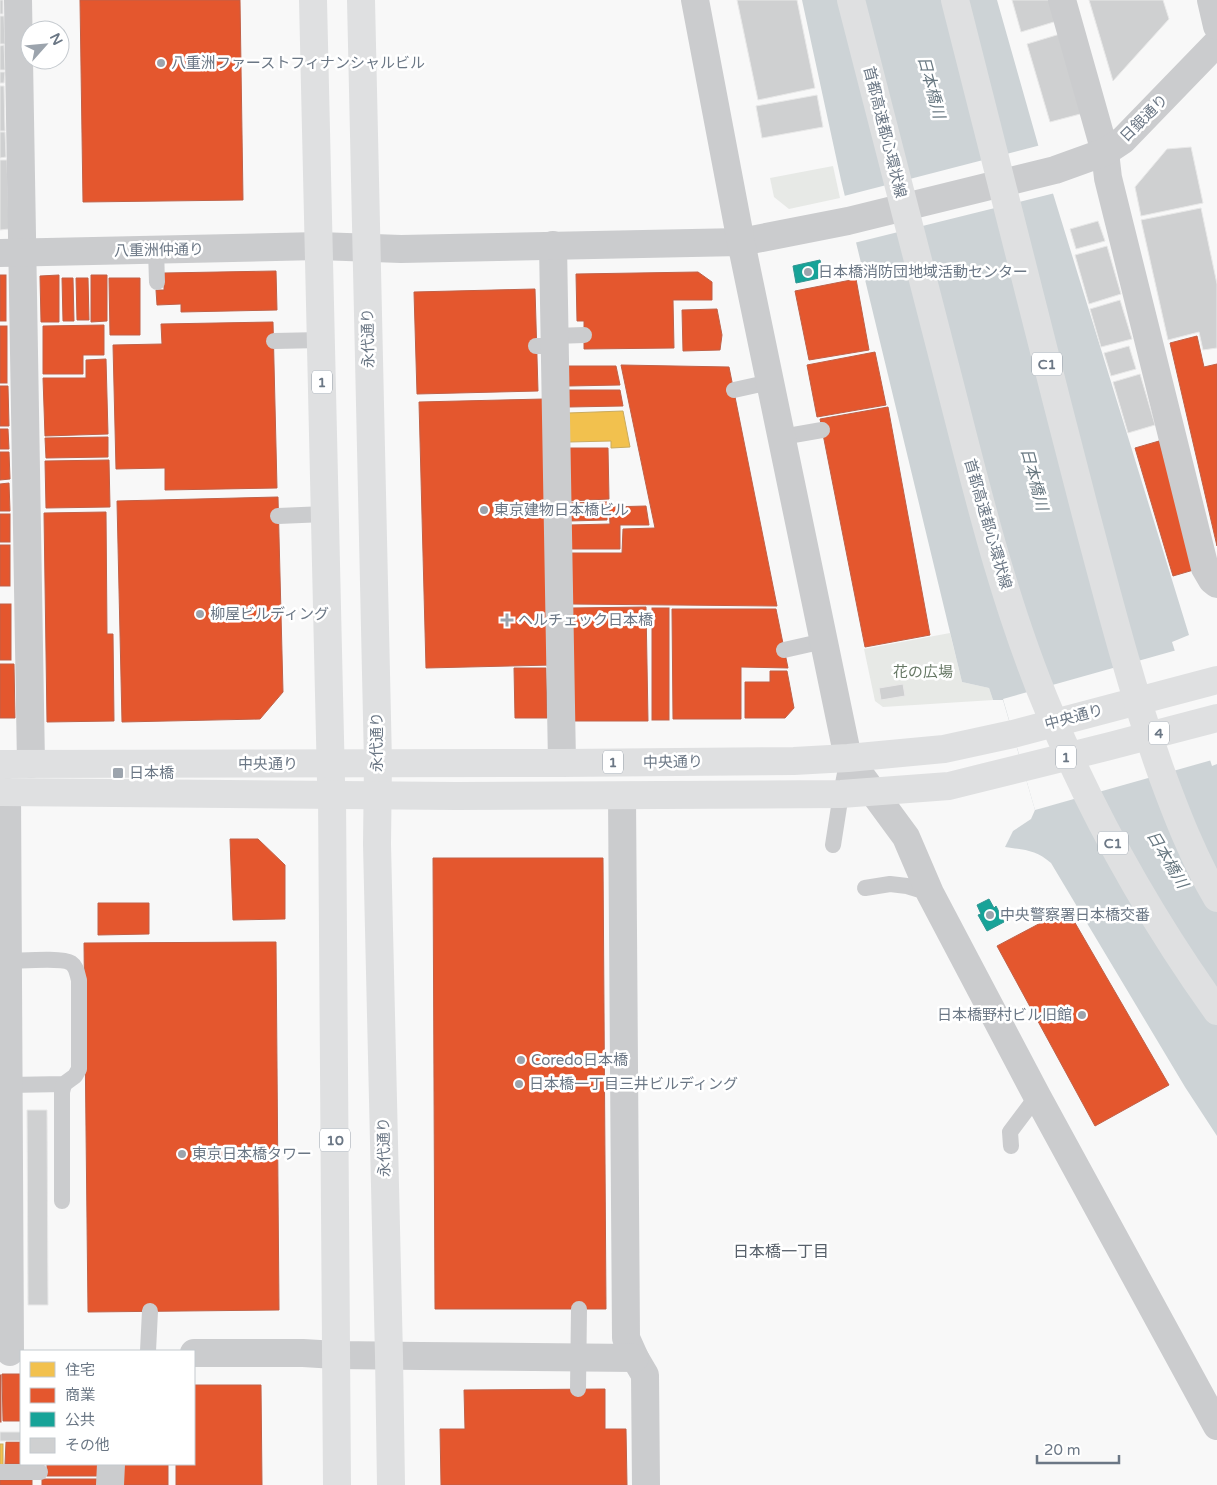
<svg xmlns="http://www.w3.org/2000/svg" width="1217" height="1485" viewBox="0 0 1217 1485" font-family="'Varela Round','Noto Sans JP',sans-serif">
	<rect width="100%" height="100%" fill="#f8f8f8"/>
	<g fill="#e7e9e6">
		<polygon points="833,166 840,198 789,209 774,197 770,178"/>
		<polygon points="950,633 962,682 989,688 993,700 883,707 875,701 864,649"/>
	</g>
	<path fill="#cdd3d6" d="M802,0H997L1039,148L1189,635L1172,642L1212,766L1217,764V1136L1185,1087L1051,863C1036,850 1025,850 1005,847L1013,831L1031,819L1035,810L1003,700H993L989,688L962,682L841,180Z"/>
	<g fill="#f8f8f8">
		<polygon points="1041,145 1055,193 854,243 844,196"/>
		<polygon points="1177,650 1212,760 1035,810 1003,699"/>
	</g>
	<g fill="#f2c14e" stroke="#caab5e">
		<polygon points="623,411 630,447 611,448 611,441 569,442 568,413"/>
		<rect x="0" y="1444" width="3" height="21"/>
	</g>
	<g fill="#e4572e" stroke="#c06148">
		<polygon points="80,0 240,0 243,200 83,202"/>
		<polygon points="276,271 277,310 181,312 181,304 157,305 156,290 164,290 164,273"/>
		<polygon points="698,272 712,282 712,300 673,300 674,348 584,349 584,321 577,321 576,274"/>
		<rect x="0" y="275" width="6" height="46"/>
		<polygon points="59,275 59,322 41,322 40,276"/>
		<polygon points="91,275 107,275 107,321 91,322"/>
		<polygon points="62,278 73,278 74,321 63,321"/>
		<polygon points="76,278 88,278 89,320 77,320"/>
		<polygon points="109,278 140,278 140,335 110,335"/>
		<polygon points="856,279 869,350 809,360 795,291"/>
		<polygon points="535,289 538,391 417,394 414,292"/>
		<polygon points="717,309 722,335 720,350 683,351 682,310"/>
		<polygon points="273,322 277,488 165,490 165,468 116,469 113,345 162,344 161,324"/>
		<polygon points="104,325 104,355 83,355 83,374 43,374 43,326"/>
		<rect x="0" y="326" width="7" height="57"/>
		<polygon points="1197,336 1204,367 1217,364 1217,546 1170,343"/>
		<polygon points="875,352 886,405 817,417 807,365"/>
		<polygon points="106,359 108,434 45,436 43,378 86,378 86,360"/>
		<polygon points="621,365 729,367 777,606 570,604 569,553 622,553 623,529 655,528"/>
		<polygon points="567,366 616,366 620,385 568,386"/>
		<polygon points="0,386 8,386 9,426 0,426"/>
		<polygon points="568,390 620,390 623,406 569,407"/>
		<polygon points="544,399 552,665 426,668 419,402"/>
		<polygon points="888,407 930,635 865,647 820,419"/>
		<polygon points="0,429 8,429 9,449 0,449"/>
		<polygon points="108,437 108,457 46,458 45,438"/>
		<polygon points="1159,441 1197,569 1173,576 1135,448"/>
		<polygon points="567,448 608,448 609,499 568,501"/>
		<polygon points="0,452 9,452 10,479 0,480"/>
		<polygon points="109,460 110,507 46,508 45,461"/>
		<polygon points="9,483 10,511 0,511 0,484"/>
		<polygon points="278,497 283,692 260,719 122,722 117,501"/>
		<polygon points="607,502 607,520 569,521 568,503"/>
		<polygon points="646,506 649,525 620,525 620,549 570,549 569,525 610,524 609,507"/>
		<polygon points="106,512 107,634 113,634 114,721 47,722 44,513"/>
		<rect x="0" y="514" width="10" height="28"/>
		<rect x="0" y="545" width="10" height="41"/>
		<rect x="0" y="604" width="11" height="56"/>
		<polygon points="646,607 648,721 571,721 571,608"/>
		<rect x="652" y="608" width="17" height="112"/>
		<polygon points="672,609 776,609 788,668 741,667 741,719 673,719"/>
		<polygon points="0,664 14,664 15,718 0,718"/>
		<polygon points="514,668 546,668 547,718 515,718"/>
		<polygon points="770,671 787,671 794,708 785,718 745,718 745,682 770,682"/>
		<polygon points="230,839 258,839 285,865 285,919 233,920"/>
		<polygon points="433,858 603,858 606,1309 435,1309"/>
		<polygon points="98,903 149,903 149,934 98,935"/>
		<polygon points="1067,909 1169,1085 1095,1126 997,946"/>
		<polygon points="276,942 279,1310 88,1312 84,943"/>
		<polygon points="2,1374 21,1374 21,1421 3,1421"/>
		<rect x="0" y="1375" width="1" height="47"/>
		<polygon points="194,1385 261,1385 262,1485 176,1485 176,1464 194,1464"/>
		<polygon points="605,1389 605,1429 626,1429 627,1485 441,1485 440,1429 465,1429 464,1390"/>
		<polygon points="6,1442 21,1442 21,1464 44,1464 5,1464"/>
		<rect x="47" y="1464" width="54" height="12"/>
		<rect x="119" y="1464" width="49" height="21"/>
		<rect x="42" y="1479" width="60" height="6"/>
		<rect x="0" y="1480" width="32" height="5"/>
	</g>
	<g fill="#17a398" stroke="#309692">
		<polygon points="820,260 824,277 796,283 793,266"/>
		<polygon points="989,899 994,908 996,906 1004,922 987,931 978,915 981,914 977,905"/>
	</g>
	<g fill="#cfd0d1" stroke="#e8e8e8">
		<rect x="0" y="0" width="3" height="14"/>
		<polygon points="737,0 797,0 815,88 758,100"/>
		<polygon points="1012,0 1050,0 1057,21 1021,32"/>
		<polygon points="1089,0 1163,0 1169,19 1113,81"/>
		<polygon points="0,16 4,16 5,44 0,44"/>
		<polygon points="1060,34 1084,113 1050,122 1027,44"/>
		<polygon points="4,45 5,70 0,70 0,46"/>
		<polygon points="0,72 5,72 4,83 0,83"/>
		<polygon points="0,86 4,86 5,131 0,131"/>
		<polygon points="817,95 823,127 762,138 756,106"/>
		<polygon points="0,132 5,132 6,157 0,158"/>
		<polygon points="1191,147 1203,203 1141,216 1135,187 1167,149"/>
		<polygon points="0,160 7,160 9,229 0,230"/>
		<polygon points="1201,208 1217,284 1217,348 1203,350 1199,332 1168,340 1141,220"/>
		<polygon points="1098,221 1105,241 1076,249 1070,229"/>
		<polygon points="1107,246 1121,294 1089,304 1075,255"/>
		<polygon points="1120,300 1132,339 1101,347 1090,309"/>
		<polygon points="1129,346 1136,369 1111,376 1104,353"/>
		<polygon points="1140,374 1155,425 1128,433 1113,382"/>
		<polygon points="903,684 905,696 881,700 879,688"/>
		<polygon points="27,1110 47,1110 48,1305 28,1305"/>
		<rect x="0" y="1432" width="21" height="9"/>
	</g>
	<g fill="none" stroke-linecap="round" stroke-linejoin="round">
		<g stroke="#cbccce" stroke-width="16">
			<polyline points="156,250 157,282"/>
			<polyline points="555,336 584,335"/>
			<polyline points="274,341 321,340"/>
			<polyline points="536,346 555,346"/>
			<polyline points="734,390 770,382"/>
			<polyline points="782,437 822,430"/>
			<polyline points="278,516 325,514"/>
			<polyline points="784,650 824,641"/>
			<polyline points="833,845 841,794 848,758"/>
			<polyline points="865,888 890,884 907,886 930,893"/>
			<path d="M8,961C20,961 62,957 71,963C77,967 77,974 79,980V1069L75,1076L64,1084L9,1085"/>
			<polyline points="1011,1146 1010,1132 1037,1096"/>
			<polyline points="62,1201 62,1092 64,1084"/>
			<polyline points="148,1351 150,1311"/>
			<polyline points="578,1389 579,1309"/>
			<polyline points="0,1472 40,1472"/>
		</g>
		<g stroke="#cbccce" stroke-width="28">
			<polyline points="18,0 31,764"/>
			<polyline points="1062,0 1105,152 1108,178 1205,568 1212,580 1217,584"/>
			<polyline points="553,245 562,763"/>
			<polyline points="0,253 319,246 401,249 741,242 848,221 1055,170 1105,152 1123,140 1217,43"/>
			<polyline points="848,758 906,837 930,893 1037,1096 1217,1426"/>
			<polyline points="7,792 10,1352"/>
			<polyline points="622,796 626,1338 635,1358 645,1375 646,1485"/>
			<polyline points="194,1353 303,1353 336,1355 421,1356 635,1358"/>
			<polyline points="110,1485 111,1464"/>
		</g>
		<g stroke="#cbccce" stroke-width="28">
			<polyline points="695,0 741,242 848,758"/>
			<polyline points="1211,0 1217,26"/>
		</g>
		<g stroke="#dfe0e1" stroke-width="28">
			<polyline points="378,763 377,844 389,1356 391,1485"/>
			<polyline points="332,795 337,1485"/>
		</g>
		<g stroke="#dfe0e1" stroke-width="28">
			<polyline points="313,0 331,781"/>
			<polyline points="361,0 378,763"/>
			<polyline points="0,764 562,763 794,761 848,758 944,749 1013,734 1217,680"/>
			<polyline points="0,792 456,796 841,794 949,786 1110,746 1217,718"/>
		</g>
		<g stroke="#dfe0e1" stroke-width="28">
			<path d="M851,0C884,128 917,257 950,385C978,495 1005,607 1050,713C1094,817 1151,919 1217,1011"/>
			<path d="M955,0C998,171 1041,341 1085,511C1108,598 1130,684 1160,769C1176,813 1193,857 1217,898"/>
		</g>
	</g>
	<g fill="#9ca4ad" stroke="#fff" stroke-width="2">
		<circle cx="161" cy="63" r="5"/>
		<circle cx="808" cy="272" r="5"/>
		<circle cx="484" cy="510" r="5"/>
		<circle cx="200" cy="614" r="5"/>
		<path d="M504.5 612.5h5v5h5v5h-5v5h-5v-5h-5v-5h5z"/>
		<rect x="112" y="767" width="12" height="12" rx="2.5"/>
		<circle cx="990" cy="915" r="5"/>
		<circle cx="1082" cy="1015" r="5"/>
		<circle cx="521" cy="1060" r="5"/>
		<circle cx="519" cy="1084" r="5"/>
		<circle cx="182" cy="1154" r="5"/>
	</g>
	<g text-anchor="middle" stroke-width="5" stroke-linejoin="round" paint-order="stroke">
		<g fill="#fff" stroke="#97a0aa" stroke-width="1">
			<rect x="1032" y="352.5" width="30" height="23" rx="4"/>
			<rect x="312" y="370.5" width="20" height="23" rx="4"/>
			<rect x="1149" y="721.5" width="20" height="23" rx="4"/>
			<rect x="1056" y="745.5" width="20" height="23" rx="4"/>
			<rect x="603" y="750.5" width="20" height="23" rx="4"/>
			<rect x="1098" y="831.5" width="30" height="23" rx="4"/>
			<rect x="320" y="1128.5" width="30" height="23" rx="4"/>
		</g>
		<g font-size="14" font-weight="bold" fill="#6b7785">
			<text x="1047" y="369">C1</text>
			<text x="322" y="387">1</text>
			<text x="1159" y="738">4</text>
			<text x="1066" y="762">1</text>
			<text x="613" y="767">1</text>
			<text x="1113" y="848">C1</text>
			<text x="335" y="1145">10</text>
		</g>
		<g font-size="15" fill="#6b7785" stroke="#fff" text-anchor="start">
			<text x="171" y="68">八重洲ファーストフィナンシャルビル</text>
			<text x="818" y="277">日本橋消防団地域活動センター</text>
			<text x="494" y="515">東京建物日本橋ビル</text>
			<text x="210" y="619">柳屋ビルディング</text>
			<text x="518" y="625">ヘルチェック日本橋</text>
			<text x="129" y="778">日本橋</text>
			<text x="1000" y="920">中央警察署日本橋交番</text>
			<text x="1072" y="1020" text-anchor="end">日本橋野村ビル旧館</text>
			<text x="531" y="1065">Coredo日本橋</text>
			<text x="529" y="1089">日本橋一丁目三井ビルディング</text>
			<text x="192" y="1159">東京日本橋タワー</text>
		</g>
		<g font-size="15" fill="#6b7785" stroke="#fff">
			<text transform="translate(1144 118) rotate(-45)" y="5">日銀通り</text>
			<text transform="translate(885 132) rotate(76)" y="5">首都高速都心環状線</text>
			<text transform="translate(159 250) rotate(-1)" y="5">八重洲仲通り</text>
			<text transform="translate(368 338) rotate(-91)" y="5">永代通り</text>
			<text transform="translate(988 524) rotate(74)" y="5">首都高速都心環状線</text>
			<text transform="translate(1074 717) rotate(-15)" y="5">中央通り</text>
			<text transform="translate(377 742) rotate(-90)" y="5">永代通り</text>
			<text transform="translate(673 762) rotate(-1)" y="5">中央通り</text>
			<text x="268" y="769">中央通り</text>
			<text transform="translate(384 1147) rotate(-91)" y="5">永代通り</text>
		</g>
		<g font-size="15" fill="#677865" stroke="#fff">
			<text x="923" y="677">花の広場</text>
		</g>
		<g font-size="16" font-style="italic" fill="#677780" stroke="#fff">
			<text transform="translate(932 87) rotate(75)" y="6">日本橋川</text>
			<text transform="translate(1035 479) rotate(75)" y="6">日本橋川</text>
			<text transform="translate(1168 859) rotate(59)" y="6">日本橋川</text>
		</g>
		<g font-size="16" fill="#58616b" stroke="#fff">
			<text x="781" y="1257">日本橋一丁目</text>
		</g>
	</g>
	<rect x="20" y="1350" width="175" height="115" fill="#ffffff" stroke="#c4c9ce"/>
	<rect x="30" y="1362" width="25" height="15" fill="#f2c14e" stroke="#c4c9ce"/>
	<text x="65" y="1375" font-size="15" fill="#6b7785">住宅</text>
	<rect x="30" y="1388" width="25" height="15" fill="#e4572e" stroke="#c4c9ce"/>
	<text x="65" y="1400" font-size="15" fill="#6b7785">商業</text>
	<rect x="30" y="1412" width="25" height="15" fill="#17a398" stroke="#c4c9ce"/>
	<text x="65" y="1425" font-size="15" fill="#6b7785">公共</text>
	<rect x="30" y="1438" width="25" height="15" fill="#cfd0d1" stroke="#c4c9ce"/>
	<text x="65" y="1450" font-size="15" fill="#6b7785">その他</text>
	<g transform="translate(45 45) rotate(63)"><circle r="24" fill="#ffffff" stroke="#c4c9ce"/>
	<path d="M0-4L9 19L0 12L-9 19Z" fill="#9ca4ad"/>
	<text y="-8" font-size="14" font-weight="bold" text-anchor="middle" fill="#6b7785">N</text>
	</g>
	<path d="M1037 1455v8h82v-8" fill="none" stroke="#6b7785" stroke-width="2.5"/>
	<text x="1044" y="1455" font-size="15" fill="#6b7785" stroke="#ffffff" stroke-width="4" paint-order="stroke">20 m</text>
</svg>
